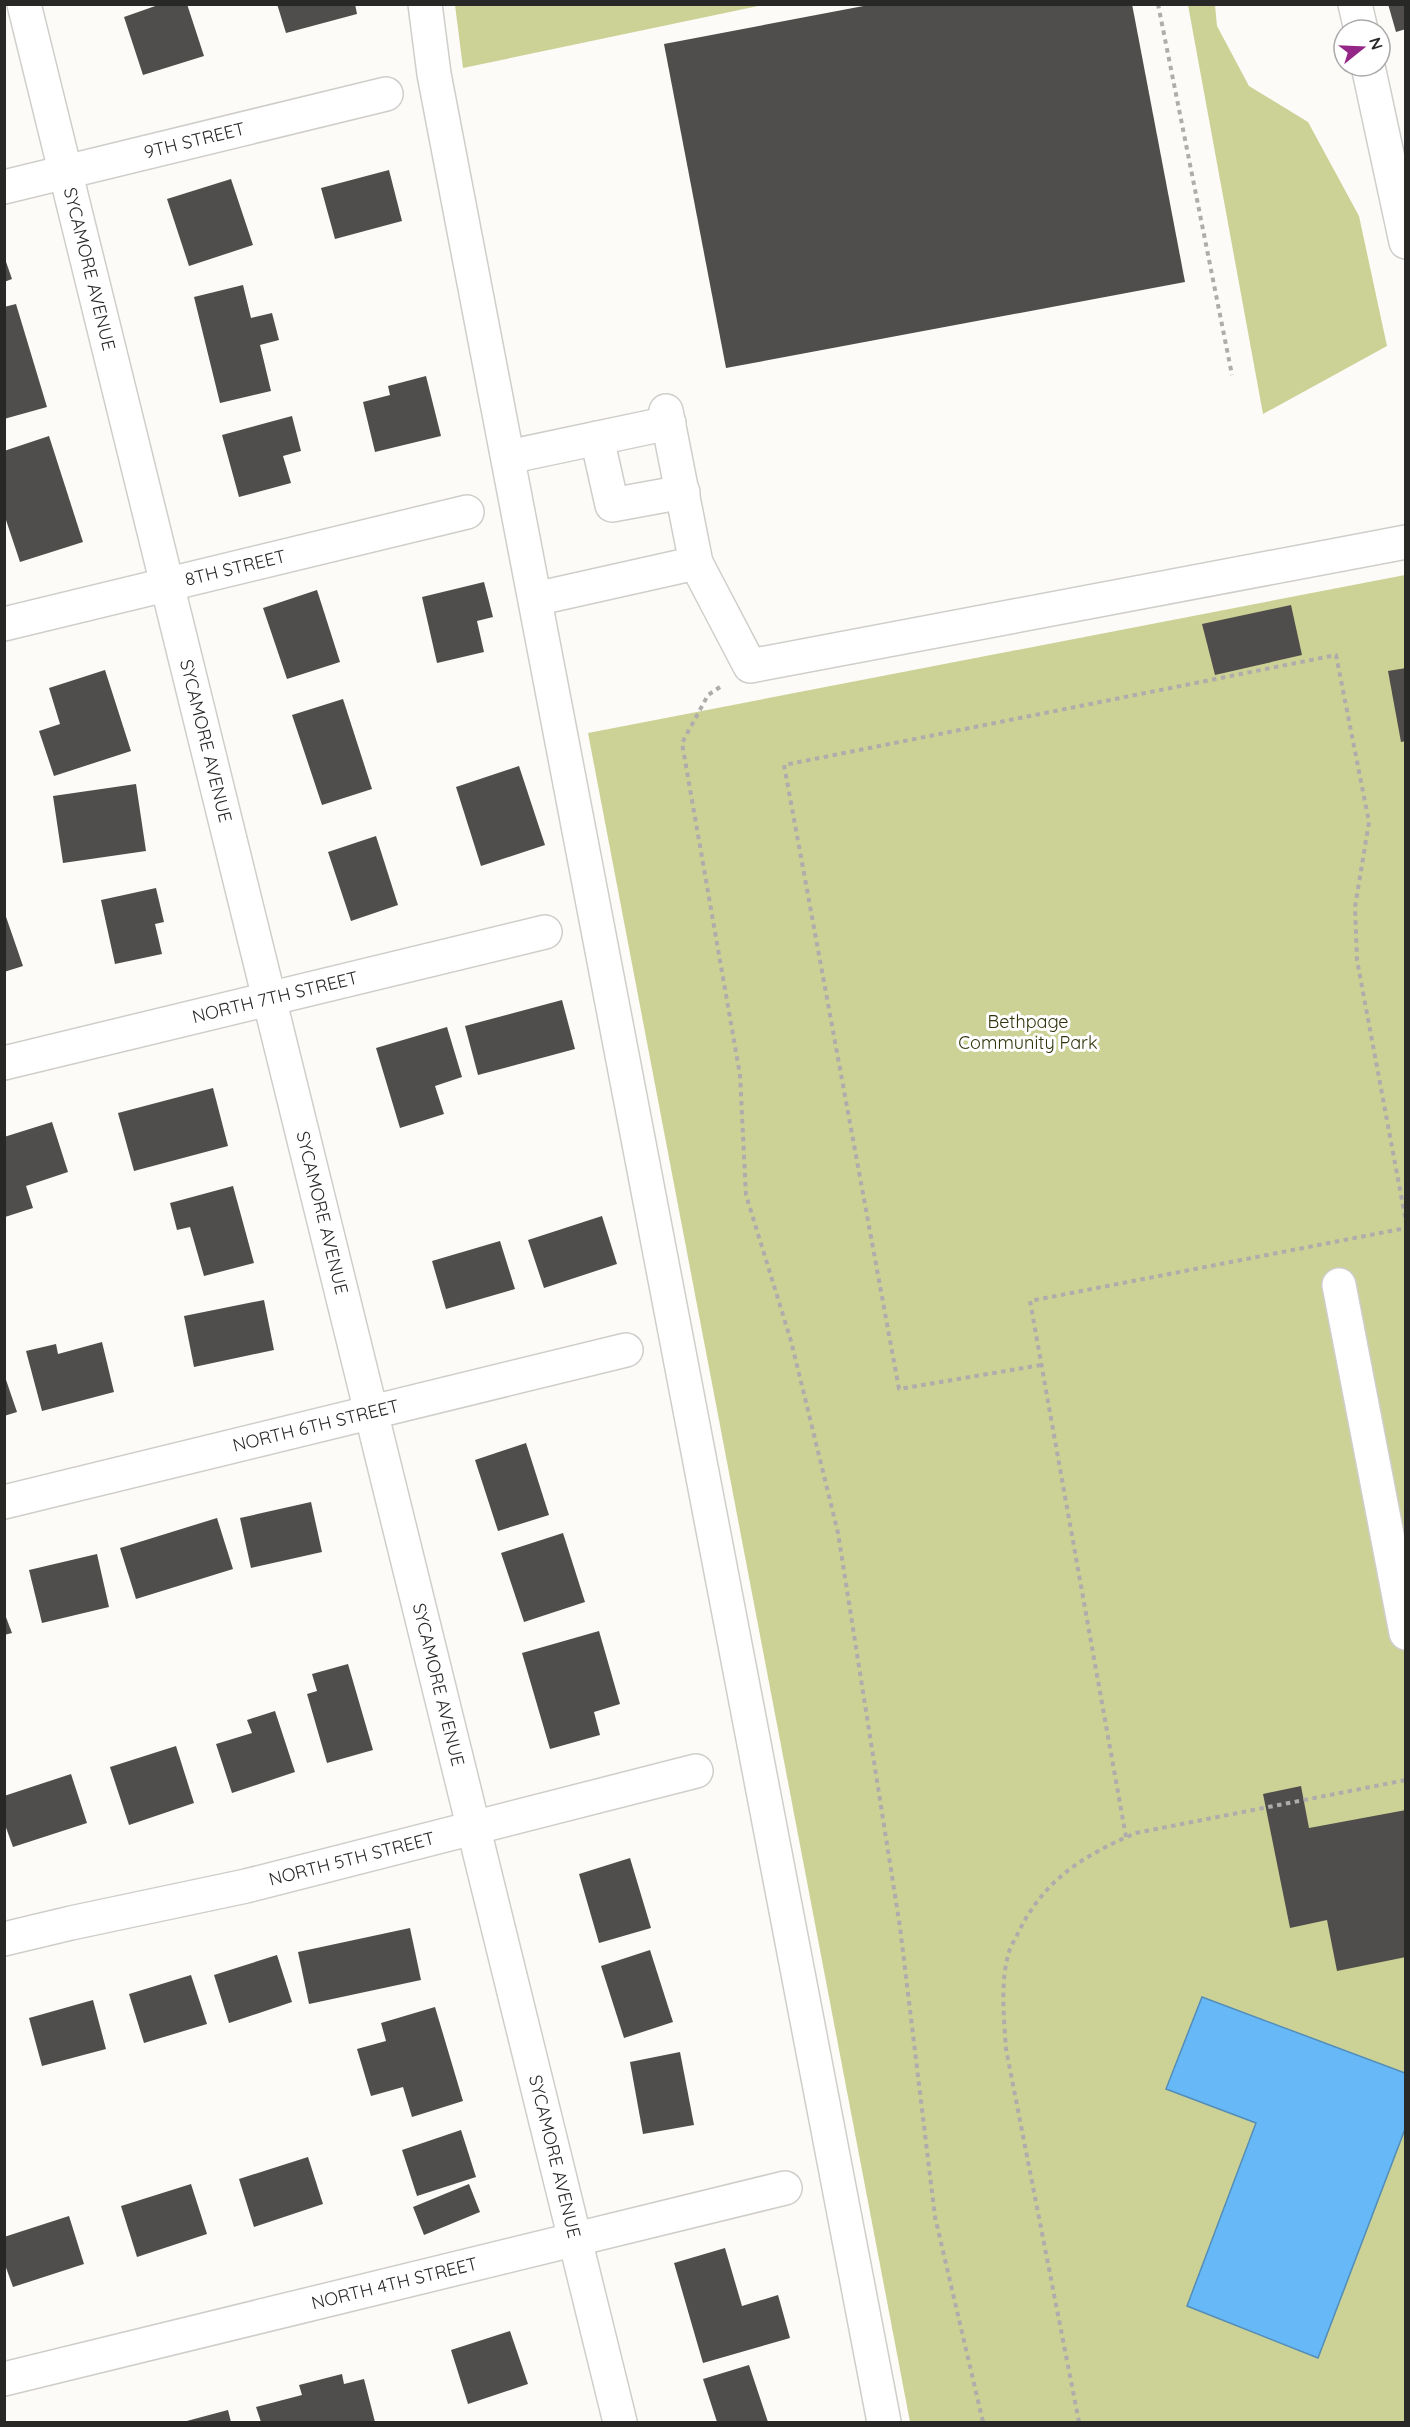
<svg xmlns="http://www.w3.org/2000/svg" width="1410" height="2427" viewBox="0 0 1410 2427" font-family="Quicksand,sans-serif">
	<rect width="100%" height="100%" fill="#fcfbf8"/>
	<g fill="#ccd296">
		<polygon points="455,5 455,4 763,5 463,68"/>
		<polygon points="1188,5 1215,5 1217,26 1249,86 1308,122 1359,216 1387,346 1263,414"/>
		<polygon points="1405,575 1405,2422 910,2422 588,733"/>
	</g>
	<polygon fill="#66b8f6" stroke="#538db8" stroke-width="1.5" points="1202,1997 1405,2073 1405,2129 1318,2358 1187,2306 1256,2123 1166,2089"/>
	<g fill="#4f4e4c">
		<polygon points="161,4 187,4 204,56 143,75 124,17"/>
		<polygon points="277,4 355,4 357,14 286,33"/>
		<polygon points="874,4 1132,4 1185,282 726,368 664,44"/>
		<polygon points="1388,4 1406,4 1406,29 1396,32"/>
		<polygon points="389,170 402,221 335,239 321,188"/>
		<polygon points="231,179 253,245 189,266 167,199"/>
		<polygon points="4,256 12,279 4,282"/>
		<polygon points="243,285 251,318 272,313 279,340 260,345 271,391 220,403 194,297"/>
		<polygon points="16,304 47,407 4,419 4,307"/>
		<polygon points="426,376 441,436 375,452 363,402 390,395 388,386"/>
		<polygon points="292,416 301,451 283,456 291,483 239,497 222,435"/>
		<polygon points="49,436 83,542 20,562 4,514 4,451"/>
		<polygon points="484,582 493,617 477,621 484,652 437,663 422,597"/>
		<polygon points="317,590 340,662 287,679 263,608"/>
		<polygon points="1291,605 1302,655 1215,675 1202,624"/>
		<polygon points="1406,668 1406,741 1401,742 1388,671"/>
		<polygon points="105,670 131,751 54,776 39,731 60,724 49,688"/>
		<polygon points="343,699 372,789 322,805 292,715"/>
		<polygon points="519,766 545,845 481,866 456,787"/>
		<polygon points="136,784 146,851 63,863 53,796"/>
		<polygon points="376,836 398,905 351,921 328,852"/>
		<polygon points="156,888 164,922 155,924 162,954 115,964 101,900"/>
		<polygon points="4,911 23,966 4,972"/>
		<polygon points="562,1000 575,1049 478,1075 465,1026"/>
		<polygon points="447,1027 462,1077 435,1086 444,1114 400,1128 376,1048"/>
		<polygon points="213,1088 228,1146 134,1171 118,1113"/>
		<polygon points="52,1122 68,1172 26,1186 33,1208 5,1217 4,1137"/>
		<polygon points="233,1186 254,1263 204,1276 190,1227 177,1230 170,1203"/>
		<polygon points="602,1216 617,1264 544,1288 528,1240"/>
		<polygon points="500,1241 515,1289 446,1309 432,1261"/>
		<polygon points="264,1300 274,1350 194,1367 184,1316"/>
		<polygon points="102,1342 114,1392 42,1411 26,1351 56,1344 58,1354"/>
		<polygon points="4,1374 17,1412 4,1416"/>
		<polygon points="526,1443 549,1515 498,1531 475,1460"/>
		<polygon points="311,1502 322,1552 251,1568 240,1518"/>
		<polygon points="217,1518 233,1569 136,1599 120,1548"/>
		<polygon points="563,1533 585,1602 524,1622 501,1553"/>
		<polygon points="97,1554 109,1607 42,1623 29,1570"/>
		<polygon points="4,1612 12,1633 4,1635"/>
		<polygon points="599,1631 620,1704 594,1712 600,1735 550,1749 522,1653"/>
		<polygon points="348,1664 373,1750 327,1763 307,1694 317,1691 312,1674"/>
		<polygon points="275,1711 295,1772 232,1793 216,1744 252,1733 247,1720"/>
		<polygon points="176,1746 194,1803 129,1825 110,1767"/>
		<polygon points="71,1774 87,1823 13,1847 4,1822 4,1796"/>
		<polygon points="1301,1786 1309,1828 1406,1810 1406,1957 1337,1971 1327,1920 1290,1928 1263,1794"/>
		<polygon points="630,1858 651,1928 599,1943 579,1874"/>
		<polygon points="410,1928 421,1980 309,2004 298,1952"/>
		<polygon points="650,1950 673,2022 624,2038 601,1966"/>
		<polygon points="277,1955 292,2002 229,2023 214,1975"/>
		<polygon points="191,1975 207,2024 144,2043 129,1994"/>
		<polygon points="93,2000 106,2049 42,2066 29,2018"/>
		<polygon points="435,2007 463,2101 412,2117 403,2087 371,2096 357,2049 386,2041 381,2023"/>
		<polygon points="680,2052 694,2125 643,2134 630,2062"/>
		<polygon points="461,2130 476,2177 417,2196 402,2150"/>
		<polygon points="308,2157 323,2204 254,2227 239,2179"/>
		<polygon points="191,2184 207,2234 137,2257 121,2206"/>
		<polygon points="469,2184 480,2212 424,2235 413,2207"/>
		<polygon points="69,2216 84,2264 13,2287 4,2262 4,2237"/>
		<polygon points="725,2248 742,2306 778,2295 790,2338 703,2363 674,2263"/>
		<polygon points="510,2331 528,2384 468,2404 451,2350"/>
		<polygon points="749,2365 768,2422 717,2422 703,2379"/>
		<polygon points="342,2374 344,2384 364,2379 375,2422 261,2422 256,2407 302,2395 299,2385"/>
		<polygon points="228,2410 231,2422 183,2422"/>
	</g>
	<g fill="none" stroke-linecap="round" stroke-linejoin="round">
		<g stroke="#cfcecb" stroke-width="36">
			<g id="minor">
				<path id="s1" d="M24,4L620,2422"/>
				<polyline points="425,4 434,74 884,2422"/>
				<polyline points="1355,4 1361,30"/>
				<polyline points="1368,66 1406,242"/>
				<path id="s2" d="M4,187L386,94"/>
				<polyline points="666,411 696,563"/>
				<polyline points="597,438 612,505 683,492"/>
				<polyline points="508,457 669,423"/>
				<polyline points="535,599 696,563 750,666 1406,542"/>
				<path id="s3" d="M4,624L467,512"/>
				<path id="s4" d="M4,1063L545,932"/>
				<polyline points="1339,1285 1406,1633"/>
				<path id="s5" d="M4,1502L626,1350"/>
				<path id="s6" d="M4,1939L71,1923L246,1886L696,1771"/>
				<path id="s7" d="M4,2379L785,2188"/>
			</g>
		</g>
		<g stroke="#aeadab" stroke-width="4" stroke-dasharray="4.5 4.5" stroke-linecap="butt">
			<polyline points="1158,4 1232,375"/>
			<polyline points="720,687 708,695 682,743 740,1075 746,1195 791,1341 838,1533 900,1927 935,2217 983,2422"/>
			<polyline points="1041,1365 899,1389 784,765 1336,655 1369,822 1355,907 1357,960 1406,1222"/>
			<polyline points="1126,1837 1030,1301 1406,1228"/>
			<path d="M1079,2422L1006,2049C1004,2019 1000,1981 1009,1952C1011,1945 1016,1938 1019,1931C1045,1879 1084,1855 1136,1833L1406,1780"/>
		</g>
		<use href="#minor" stroke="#fff" stroke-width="33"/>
	</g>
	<g text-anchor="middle" stroke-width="6" stroke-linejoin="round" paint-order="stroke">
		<g font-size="18" fill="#282827" stroke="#fff">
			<text dy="6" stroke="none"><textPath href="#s2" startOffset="196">9TH STREET</textPath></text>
			<text dy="6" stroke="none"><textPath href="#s1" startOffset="273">SYCAMORE AVENUE</textPath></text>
			<text dy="6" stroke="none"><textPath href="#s3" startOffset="238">8TH STREET</textPath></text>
			<text dy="6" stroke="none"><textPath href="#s1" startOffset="759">SYCAMORE AVENUE</textPath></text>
			<text dy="6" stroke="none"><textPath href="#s4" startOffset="279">NORTH 7TH STREET</textPath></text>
			<text dy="6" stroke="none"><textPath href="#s1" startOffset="1245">SYCAMORE AVENUE</textPath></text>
			<text dy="6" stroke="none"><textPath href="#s5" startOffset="321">NORTH 6TH STREET</textPath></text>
			<text dy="6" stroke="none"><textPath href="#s1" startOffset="1731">SYCAMORE AVENUE</textPath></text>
			<text dy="6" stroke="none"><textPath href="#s6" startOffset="357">NORTH 5TH STREET</textPath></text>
			<text dy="6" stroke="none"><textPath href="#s1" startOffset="2217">SYCAMORE AVENUE</textPath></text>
			<text dy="6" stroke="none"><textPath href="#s7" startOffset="402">NORTH 4TH STREET</textPath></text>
		</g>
		<g font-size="18" fill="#31340b" stroke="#fff">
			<text x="1028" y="1028">Bethpage<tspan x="1028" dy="21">Community Park</tspan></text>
		</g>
	</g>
	<rect width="1410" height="2427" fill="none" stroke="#282827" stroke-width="12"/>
	<g transform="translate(1362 48) rotate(72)"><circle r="28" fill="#ffffff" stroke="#a9a9a9" stroke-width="1.5"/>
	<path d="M0-4.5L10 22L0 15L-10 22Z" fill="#932687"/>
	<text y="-9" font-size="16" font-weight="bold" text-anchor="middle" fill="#282827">N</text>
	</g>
</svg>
